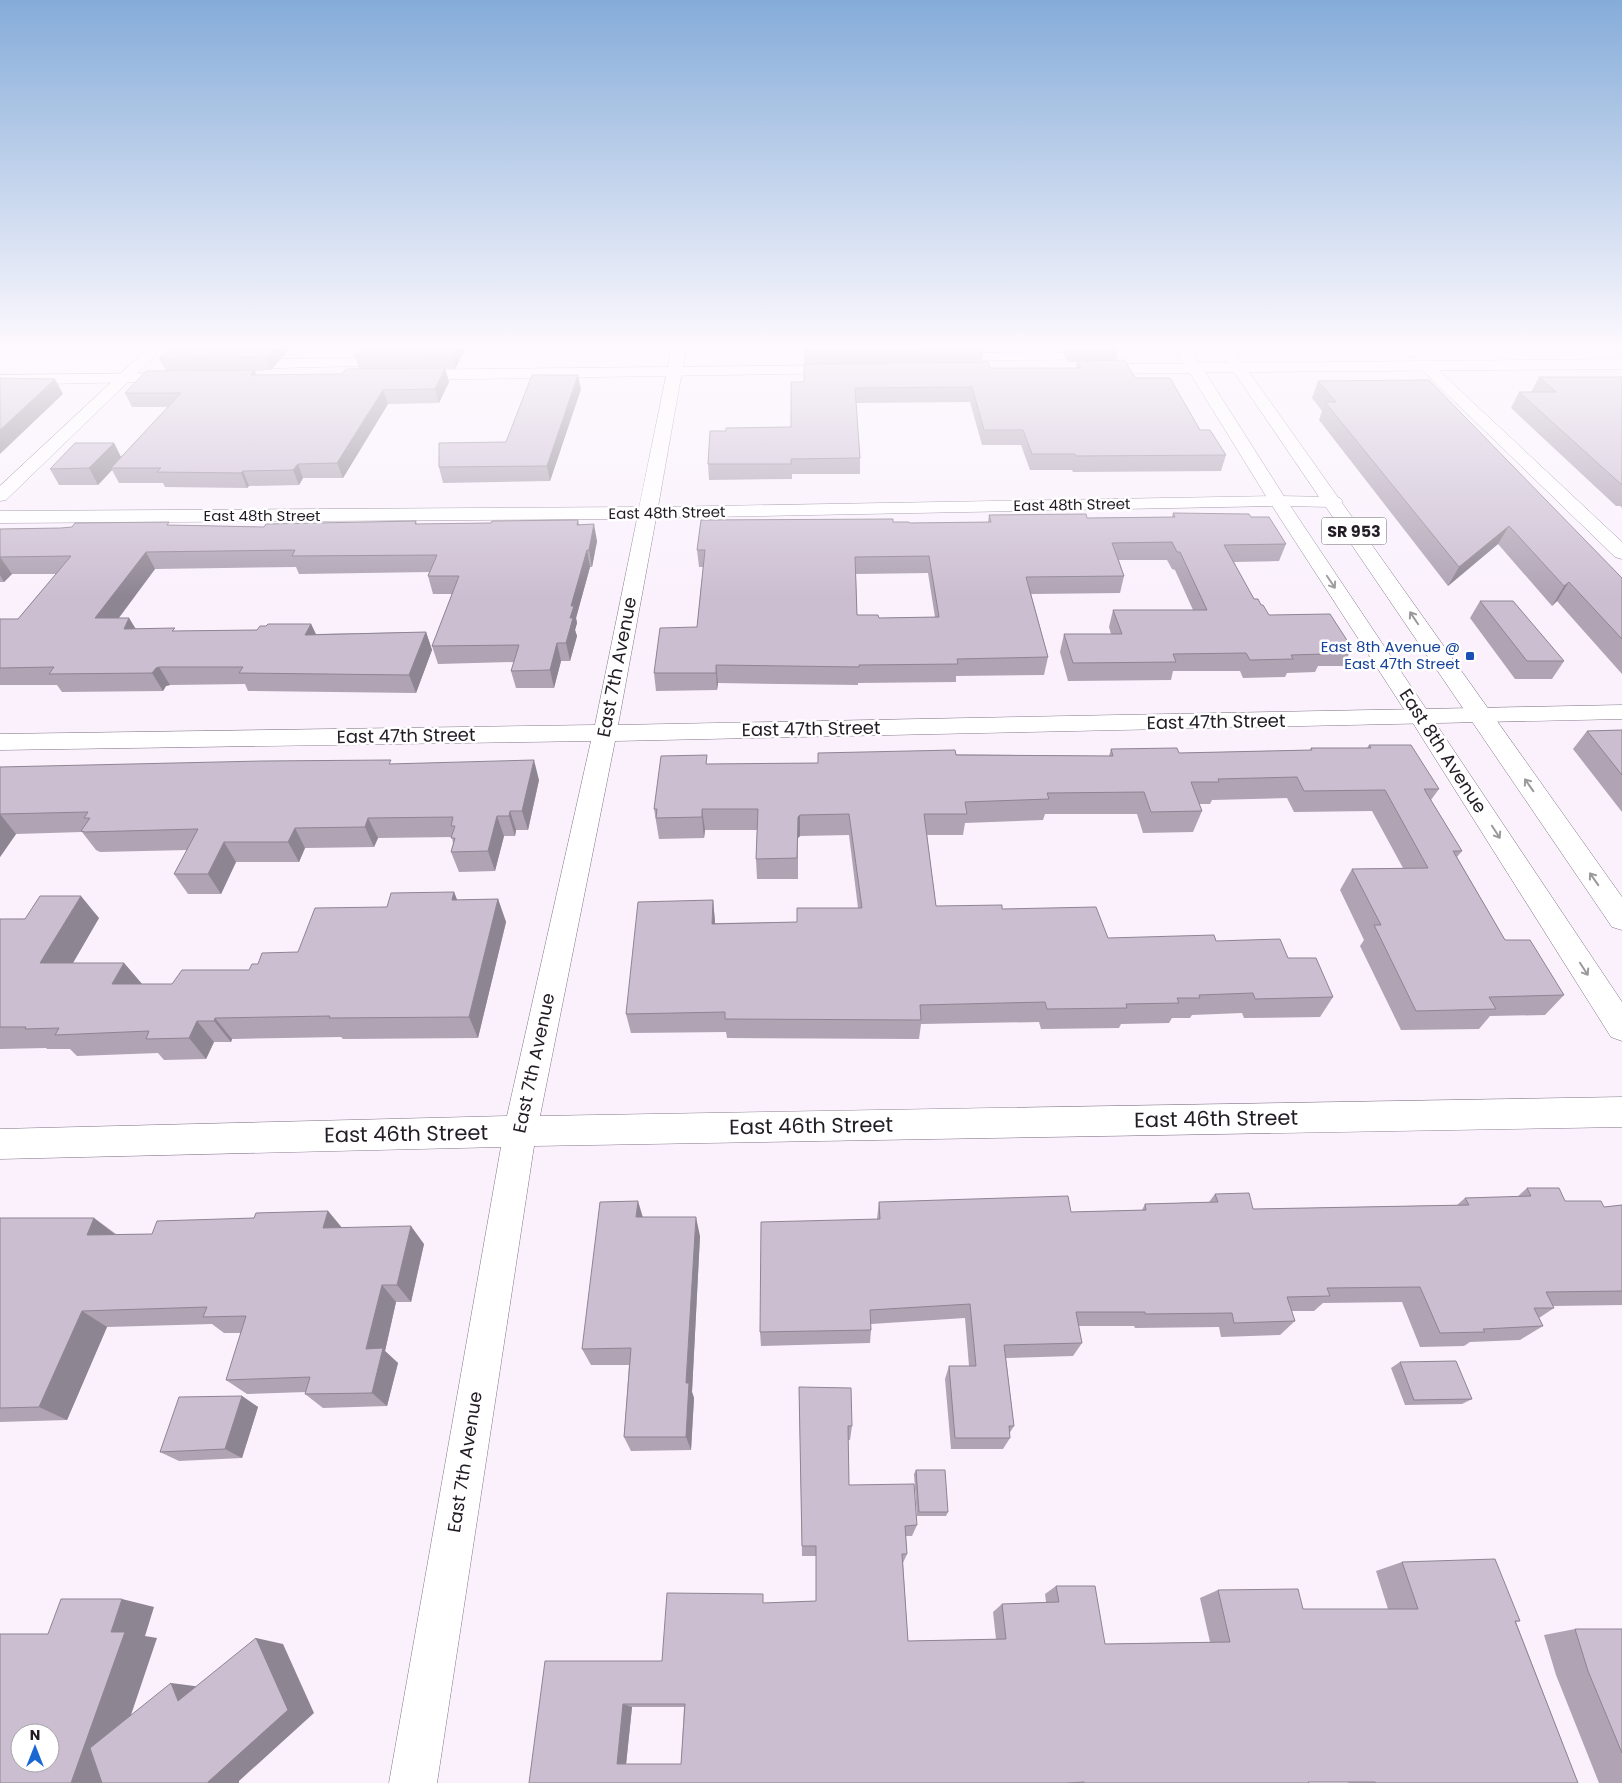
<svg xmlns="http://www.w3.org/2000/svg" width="1622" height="1783" viewBox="0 0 1622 1783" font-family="Poppins,sans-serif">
	<rect width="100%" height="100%" fill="#faf1fd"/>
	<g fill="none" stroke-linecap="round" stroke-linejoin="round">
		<g stroke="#827587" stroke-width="1">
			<g id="minor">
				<polygon points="148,348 163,348 6,500 0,501 0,486"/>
				<polygon points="672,348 686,348 658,507 1278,496 1334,497 1340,498 1343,502 1340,506 1334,507 1278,506 656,518 618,725 1622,705 1622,719 615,741 540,1116 1622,1097 1622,1127 534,1146 437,1783 389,1783 501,1147 0,1159 0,1129 507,1116 591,741 0,750 0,734 595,725 637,519 0,523 0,511 639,507"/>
				<polygon points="1401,348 1416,348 1420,353 1418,356 1408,356"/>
				<polygon points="1610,348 1622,348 1622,355"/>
				<polygon points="1427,362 1432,364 1622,542 1622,559 1615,557 1422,370 1419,367"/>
			</g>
		</g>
		<g stroke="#827587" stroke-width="1">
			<g id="major">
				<polygon points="1175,348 1189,348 1199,363 1228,363 1218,348 1232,348 1243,363 1622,359 1622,369 1249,372 1622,897 1622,930 1612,927 1234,372 1205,372 1287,501 1622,1002 1622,1041 1611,1037 1411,720 1269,501 1190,373 1091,374 1083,369 1091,364 1184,364"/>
				<polygon points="1103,352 1110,356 1108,359 946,361 939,357 946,353"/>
				<polygon points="393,358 400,362 398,365 239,369 231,364 239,359"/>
				<polygon points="841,365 846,367 849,370 846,373 409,380 401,375 409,370"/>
				<polygon points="176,373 184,378 181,381 0,385 0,375"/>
			</g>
		</g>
		<use href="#minor" fill="#fff" fill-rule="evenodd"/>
		<use href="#major" fill="#fff" fill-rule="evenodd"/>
	</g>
	<g fill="#afa3b4" fill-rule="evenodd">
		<polygon points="169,348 290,348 271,370 255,371 256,375 342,374 359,369 355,356 360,348 466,348 455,369 445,369 449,382 439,403 388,404 343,478 303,478 299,485 249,486 247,488 165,487 163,483 119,483 112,470 98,485 59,485 50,469 114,443 121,457 168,407 132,407 125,393 166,371 159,358"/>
		<polygon points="804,348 984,349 982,362 990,368 1076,368 1077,362 1068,362 1061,348 1118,348 1116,360 1135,378 1200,430 1226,455 1221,471 1073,472 1072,470 1030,470 1021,445 982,445 970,402 856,403 860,458 860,474 792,474 792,479 709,480 708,464 726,431 791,427 804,382"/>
		<polygon points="1539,377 1622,377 1622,508 1620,506 1616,506 1511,408 1519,392 1531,392"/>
		<polygon points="1318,381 1622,578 1622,674 1557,601 1552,606 1498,544 1448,586 1319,420 1322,411 1312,398"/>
		<polygon points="581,389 550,481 443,483 439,467 506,442"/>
		<path d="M1173,513L1251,517L1286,544L1279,561L1234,562L1254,599L1261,605L1269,615L1352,648L1343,666H1318L1315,672L1287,673L1285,677L1243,678L1240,671H1173L1171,680L1068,681L1060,652L1064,634H1111L1109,627L1113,610H1193L1175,570L1172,569L1167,560H1119L1124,576L1120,593L1031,594L1048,657L1044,675L956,676V682L858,683V685L718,683L717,690L656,691L654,673L697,627L703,567H699L697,550L893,522L910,523L988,522L989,515L1087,518L1172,517ZM928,573L935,617L879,618L857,615L856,574Z"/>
		<polygon points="578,520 579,524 597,541 592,567 590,567 576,618 577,623 575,630 577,636 570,661 561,661 554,688 516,688 511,671 514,662 438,664 432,646 452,594 433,594 428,576 429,572 299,574 296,567 155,569 119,618 129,618 136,629 176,631 257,630 311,624 316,634 426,632 432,650 416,693 248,691 245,684 170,685 166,686 163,691 62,692 57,685 0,685 0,619 18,619 56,574 12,574 4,582 0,582 0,529 61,528 171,525 264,527 416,521 417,524 491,523"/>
		<polygon points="1480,601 1564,661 1552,679 1515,679 1470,618"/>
		<polygon points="1622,730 1622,812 1573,749 1587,731"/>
		<polygon points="1369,745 1439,789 1431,800 1462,851 1457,857 1505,940 1564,995 1545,1015 1490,1016 1479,1029 1401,1030 1360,946 1364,940 1340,890 1352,869 1403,868 1372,811 1294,812 1287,798 1212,800 1210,804 1199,804 1202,811 1193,832 1143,833 1137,814 1045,814 1043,820 965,823 963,835 927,835 936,906 1002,909 1108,938 1216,941 1288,958 1333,997 1320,1017 1244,1018 1242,1013 1192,1015 1190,1018 1172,1018 1169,1023 1121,1024 1119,1028 1041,1029 1039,1022 921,1024 919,1039 727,1038 726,1032 631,1033 626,1014 713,900 715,923 797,922 858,908 849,835 800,836 798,838 798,879 757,879 756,859 757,830 705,830 704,838 659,839 654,809 707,764 818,763 818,753 1109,756 1111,749 1179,753 1310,750 1311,748 1367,748"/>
		<polygon points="392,764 539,780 528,830 516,830 515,836 504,836 495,871 459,872 451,852 453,844 452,837 378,838 374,847 305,848 299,862 236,862 221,894 188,894 174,874 187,850 100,852 96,850 82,832 16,834 0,857 0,767"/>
		<polygon points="454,892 457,900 498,899 506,922 478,1038 343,1039 341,1037 232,1039 231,1042 214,1042 206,1059 164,1060 158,1053 77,1056 70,1049 47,1049 46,1048 0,1049 0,919 99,918 73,963 124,963 142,984 172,984 249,970 258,964 298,952 387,907"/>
		<polygon points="1527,1188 1565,1201 1604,1207 1622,1205 1622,1305 1552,1306 1554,1308 1539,1318 1543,1326 1520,1340 1470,1342 1464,1346 1420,1347 1402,1302 1323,1303 1314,1311 1291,1311 1295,1321 1280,1335 1221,1337 1219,1327 1135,1328 1134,1326 1078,1326 1082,1343 1073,1356 1006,1358 1014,1426 1009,1434 1010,1438 1003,1449 951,1449 945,1379 949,1366 969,1366 965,1318 871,1324 871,1330 870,1343 761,1346 760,1332 877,1219 879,1202 1071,1212 1142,1210 1145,1204 1209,1202 1215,1194 1253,1209 1457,1205 1465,1198 1517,1197"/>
		<polygon points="328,1211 342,1228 424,1244 411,1302 396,1302 385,1351 398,1363 387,1406 323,1408 305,1394 306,1392 247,1394 226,1380 241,1333 224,1333 212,1324 107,1327 67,1420 0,1422 0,1218 94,1218 116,1234 152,1234 254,1218"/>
		<polygon points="643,1217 700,1236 692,1392 694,1398 691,1450 631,1451 624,1437 629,1365 591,1365 582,1349"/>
		<polygon points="1400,1362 1472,1399 1462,1404 1405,1405 1391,1368"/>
		<path d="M799,1387L852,1426L850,1440H848L849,1485L917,1525L912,1536H906L907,1554L903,1563L908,1641L996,1639L993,1612L1002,1604L1046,1602L1045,1594L1056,1586L1105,1644L1210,1642L1200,1598L1218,1590L1303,1609H1388L1376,1571L1402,1562L1520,1621L1516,1622L1578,1783H1348V1782H1308L1309,1783H529L662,1661L765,1603L816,1601V1556H802ZM632,1707H684L681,1764H626Z"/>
		<polygon points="242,1396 258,1407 242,1458 179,1461 160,1452"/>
		<polygon points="916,1470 948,1512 946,1516 917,1516 914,1474"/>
		<polygon points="1575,1629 1622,1629 1622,1783 1599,1783 1556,1675 1544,1635"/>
	</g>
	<g fill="#8e8592">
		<polygon points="274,348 290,348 271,370 266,357"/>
		<polygon points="456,348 466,348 455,369 452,355"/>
		<polygon points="445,368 449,382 439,403 435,389"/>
		<polygon points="254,370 260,384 251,375"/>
		<polygon points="578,375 581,389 550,481 547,466"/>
		<polygon points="55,379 63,394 0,454 0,430"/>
		<polygon points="383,390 388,404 343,478 337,463"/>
		<polygon points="114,443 122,459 111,468 112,470 98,485 89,468"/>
		<polygon points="298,464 303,478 299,485 293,470"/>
		<polygon points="243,471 249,486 247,488 241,473"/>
		<polygon points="594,524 597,541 592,567 589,550"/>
		<polygon points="1509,526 1498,544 1448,586 1459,567"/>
		<polygon points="587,550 590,567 576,618 577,623 575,630 577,636 570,661 566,643 571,606"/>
		<polygon points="146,552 155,569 105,636 95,618"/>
		<polygon points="0,557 12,574 4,582 0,575"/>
		<polygon points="1569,582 1557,601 1552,606 1564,586"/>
		<polygon points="129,618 139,635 124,629"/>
		<polygon points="311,624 319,641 305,635"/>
		<polygon points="426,632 432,650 416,693 409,675"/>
		<polygon points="557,643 561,661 554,688 550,670"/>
		<polygon points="716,665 718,683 717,690 716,673"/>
		<polygon points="159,667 170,685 166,686 163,691 152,673 156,668"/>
		<polygon points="534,760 539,780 528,830 522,811"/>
		<polygon points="702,809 705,830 704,838 702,817"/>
		<polygon points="510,811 516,830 515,836 509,816"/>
		<polygon points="0,814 16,834 0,857"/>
		<polygon points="800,815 800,836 798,838 798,879 798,817"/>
		<polygon points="497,816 504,836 495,871 488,851"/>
		<polygon points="368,818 378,838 374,847 365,827"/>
		<polygon points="295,828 305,848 299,862 288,842"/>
		<polygon points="224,842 236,862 221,894 208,874"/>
		<polygon points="454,892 463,915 452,900"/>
		<polygon points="81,896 99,918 60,985 40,963"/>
		<polygon points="498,899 506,922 478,1038 469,1017"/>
		<polygon points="713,900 715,921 714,944 712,924"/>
		<polygon points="124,963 142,984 112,984"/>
		<polygon points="215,1018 232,1039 231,1042 214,1021"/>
		<polygon points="197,1021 214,1042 206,1059 189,1038"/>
		<polygon points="638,1201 644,1221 636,1217"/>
		<polygon points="328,1211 343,1229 323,1228"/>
		<polygon points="696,1217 700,1236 692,1392 694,1398 691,1450 686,1437 686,1383"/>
		<polygon points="94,1218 117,1236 87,1235"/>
		<polygon points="411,1226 424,1244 411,1302 397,1285"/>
		<polygon points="382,1285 396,1302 385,1351 398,1363 387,1406 372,1393 366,1349"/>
		<polygon points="82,1311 107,1327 67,1420 39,1407"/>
		<polygon points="242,1396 258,1407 242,1458 225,1449"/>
		<polygon points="122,1599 154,1607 145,1636 157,1638 108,1783 71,1783 111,1632"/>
		<polygon points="256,1638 283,1644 314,1713 239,1781 239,1783 208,1783 208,1782"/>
		<polygon points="171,1683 202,1687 178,1701"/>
		<polygon points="623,1704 632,1707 626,1765 617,1764"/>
	</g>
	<g fill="#cbbed1" stroke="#8e8592" fill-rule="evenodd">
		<polygon points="169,348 274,348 266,357 159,358"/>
		<polygon points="360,348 456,348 452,355 355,356"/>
		<polygon points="804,348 983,348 984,349 804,351"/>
		<polygon points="1125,360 1135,378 1170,378 1200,430 1210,430 1226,455 1076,456 1075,454 1032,454 1023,430 984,430 972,387 855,388 860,458 791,459 791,464 708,464 710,431 726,431 726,428 791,427 791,382 804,382 804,364 988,362 990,368 1081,368 1077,361"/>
		<polygon points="445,368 435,389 383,390 337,463 298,464 293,470 243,471 241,473 157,472 161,468 111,468 181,393 125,393 146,371 254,370 251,375 342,374 346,369"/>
		<polygon points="532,375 578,375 547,466 439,467 439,443 506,442"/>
		<polygon points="1539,377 1622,377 1622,485 1519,392 1556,392"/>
		<polygon points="0,378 55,379 0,430"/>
		<polygon points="1429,380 1622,578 1622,639 1569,582 1564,586 1509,526 1459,567 1325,402 1336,402 1318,381"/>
		<polygon points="75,443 114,443 89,468 50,469"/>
		<path d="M1173,513L1249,514L1251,517H1269L1286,544L1224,545L1254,599H1258L1261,605H1263L1269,615L1330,614L1352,648H1320L1323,654L1291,655L1293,659L1250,660L1246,653L1173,654L1176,662L1073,663L1064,634H1122L1113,610H1207L1180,552H1177L1172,542L1112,543L1124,576L1026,577L1048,657L957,659L958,664L859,665V667L716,665V673H654L660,628L697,627L705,550H697L701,520L893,519V522H909L910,523L991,522L989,515L1086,514L1087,518L1175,517ZM929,556L939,617L879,618L878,615H857L855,557Z"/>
		<polygon points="578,520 577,525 594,524 589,550 587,550 571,606 574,606 570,618 573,618 566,643 557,643 550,670 511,671 519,645 432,646 459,576 428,576 437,555 292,556 295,550 146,552 95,618 129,618 124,629 175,628 172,631 257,630 260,626 266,626 268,624 311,624 305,635 426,632 409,675 239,673 243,667 159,667 156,668 152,673 49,674 54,667 0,668 0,619 18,619 71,556 0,557 0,529 61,528 72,527 75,523 169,522 167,525 264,527 266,524 416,521 415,524 491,523 492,521"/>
		<polygon points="1480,601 1513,601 1564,661 1527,661"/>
		<polygon points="1622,730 1622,775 1587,731"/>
		<polygon points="1369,745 1411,745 1439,789 1424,789 1462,851 1453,851 1505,940 1530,940 1564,995 1489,997 1496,1009 1416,1011 1374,925 1381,925 1352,869 1428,868 1385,790 1304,791 1297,777 1218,779 1219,782 1191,782 1202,811 1151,812 1144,792 1047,793 1049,799 965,802 967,814 924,814 936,906 1002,905 1002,909 1096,907 1108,938 1214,935 1216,941 1280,939 1288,958 1316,958 1333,997 1255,999 1253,993 1199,995 1200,998 1177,998 1179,1003 1126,1004 1127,1008 1047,1009 1045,1002 920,1005 921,1020 725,1019 725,1012 626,1014 638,902 713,900 712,924 797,922 797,908 862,908 849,814 800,815 798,817 797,858 756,859 758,809 702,809 702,817 656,818 657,809 654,809 661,756 707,755 706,764 818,763 818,753 955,750 956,755 1113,756 1111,749 1177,748 1179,753 1312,750 1311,748 1371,748"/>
		<polygon points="391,760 389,764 534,760 522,811 510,811 509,816 497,816 488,851 451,852 455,838 451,838 455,826 451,826 453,817 368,818 365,827 295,828 288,842 224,842 208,874 174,874 198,829 85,832 81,831 90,818 84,818 88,812 0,814 0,767 262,761"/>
		<polygon points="454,892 452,900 498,899 469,1017 329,1018 330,1016 215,1018 214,1021 197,1021 189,1038 146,1039 149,1031 55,1035 59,1028 25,1029 26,1027 0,1027 0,919 25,919 40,896 81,896 40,963 124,963 112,984 172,984 182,970 249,970 252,964 258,964 262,953 298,952 315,908 387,907 391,893"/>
		<polygon points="1527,1188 1559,1188 1565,1201 1601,1201 1604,1207 1622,1205 1622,1291 1546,1292 1554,1308 1534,1308 1543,1326 1483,1329 1485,1332 1440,1333 1420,1287 1327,1288 1330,1296 1287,1297 1295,1321 1234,1323 1232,1313 1145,1314 1145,1312 1076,1312 1082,1343 1004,1345 1014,1426 1009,1426 1010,1438 955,1438 949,1366 976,1366 970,1304 870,1310 871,1330 760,1332 761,1222 880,1219 879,1202 1068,1196 1071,1212 1146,1210 1145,1204 1218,1202 1215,1194 1249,1193 1253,1209 1469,1205 1465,1198 1531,1196"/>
		<polygon points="638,1201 636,1217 696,1217 686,1383 689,1383 686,1437 624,1437 631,1348 582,1349 600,1202"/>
		<polygon points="328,1211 323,1228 411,1226 397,1285 382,1285 366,1349 383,1348 372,1393 305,1394 310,1377 226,1380 246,1316 203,1317 207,1307 82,1311 39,1407 0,1408 0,1218 94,1218 87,1235 152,1234 157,1221 254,1218 256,1213"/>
		<polygon points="1456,1361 1472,1399 1414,1400 1400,1362"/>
		<path d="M799,1387L851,1388L852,1426H848L849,1485L914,1484L917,1525L905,1526L907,1554H902L908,1641L1006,1639L1002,1604L1059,1602L1056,1586H1095L1105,1644L1230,1642L1218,1590L1298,1589L1303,1609H1418L1402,1562L1495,1559L1520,1621H1515L1578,1783H1376L1375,1782H1308L1309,1783H1085L1084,1782L1066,1783H529L545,1661H662L667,1593L763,1594V1603L816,1601V1546H802ZM623,1704H685L681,1764H617Z"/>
		<polygon points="242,1396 225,1449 160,1452 179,1397"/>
		<polygon points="916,1470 945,1470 948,1512 919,1512"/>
		<path d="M61,1599H122L111,1632H125L71,1783H0V1634H48ZM20,1733H50V1763H20Z"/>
		<polygon points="1575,1629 1622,1629 1622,1753 1588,1671"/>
		<polygon points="256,1638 288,1710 208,1782 208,1783 102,1783 90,1748 171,1683 178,1701"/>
	</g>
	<defs><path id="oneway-shaft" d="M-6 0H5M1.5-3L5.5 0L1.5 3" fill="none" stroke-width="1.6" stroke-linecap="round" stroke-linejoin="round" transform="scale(1.25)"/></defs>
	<g stroke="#9c999c">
		<use href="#oneway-shaft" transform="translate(1331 582) rotate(56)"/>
		<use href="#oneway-shaft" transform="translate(1414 618) rotate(-124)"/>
		<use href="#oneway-shaft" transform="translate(1529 785) rotate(-125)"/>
		<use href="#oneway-shaft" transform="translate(1496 832) rotate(57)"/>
		<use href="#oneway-shaft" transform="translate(1594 879) rotate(-125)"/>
		<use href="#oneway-shaft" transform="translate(1584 969) rotate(57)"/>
	</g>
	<linearGradient id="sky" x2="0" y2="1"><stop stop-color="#85acd9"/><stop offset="0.58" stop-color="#fdf9fe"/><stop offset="1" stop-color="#fdf9fe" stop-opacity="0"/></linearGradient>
	<rect width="1622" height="597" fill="url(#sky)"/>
	<rect fill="#1a4fb4" stroke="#fff" stroke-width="2" x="1465" y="651" width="10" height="10" rx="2.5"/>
	<g text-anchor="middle" stroke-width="5" stroke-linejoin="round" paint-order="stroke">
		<g font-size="15" fill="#221c24" stroke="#fff">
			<text transform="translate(1072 505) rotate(-1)" y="5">East 48th Street</text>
			<text transform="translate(667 513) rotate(-1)" y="5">East 48th Street</text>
			<text x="262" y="521">East 48th Street</text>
		</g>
		<g font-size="15" fill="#164399" stroke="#fff" text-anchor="end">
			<text x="1460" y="652">East 8th Avenue @<tspan x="1460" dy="17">East 47th Street</tspan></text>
		</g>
		<rect fill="#fff" stroke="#646066" stroke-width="1" x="1321.5" y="517.5" width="65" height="27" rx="4"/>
		<g font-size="16" font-weight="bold" fill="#221c24">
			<text x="1354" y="537">SR 953</text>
		</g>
		<g font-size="18" fill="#221c24" stroke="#fff">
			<text transform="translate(617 667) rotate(-79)" y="6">East 7th Avenue</text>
			<text transform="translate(1216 722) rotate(-1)" y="6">East 47th Street</text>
			<text transform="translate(811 729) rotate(-1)" y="6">East 47th Street</text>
			<text transform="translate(406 736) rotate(-1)" y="6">East 47th Street</text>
			<text transform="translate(1443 751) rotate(57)" y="6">East 8th Avenue</text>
			<text transform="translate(534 1063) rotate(-78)" y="6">East 7th Avenue</text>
			<text transform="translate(465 1462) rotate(-81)" y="6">East 7th Avenue</text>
		</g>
		<g font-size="21" fill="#221c24" stroke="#fff">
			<text transform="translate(1216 1119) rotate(-1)" y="7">East 46th Street</text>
			<text transform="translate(811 1126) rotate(-1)" y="7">East 46th Street</text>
			<text transform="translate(406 1134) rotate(-1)" y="7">East 46th Street</text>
		</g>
	</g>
	<g transform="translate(35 1748)"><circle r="24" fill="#ffffff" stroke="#a7a4a7"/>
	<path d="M0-4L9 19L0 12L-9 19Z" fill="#1c68d2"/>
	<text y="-8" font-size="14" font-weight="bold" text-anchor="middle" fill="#221c24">N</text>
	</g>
</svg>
